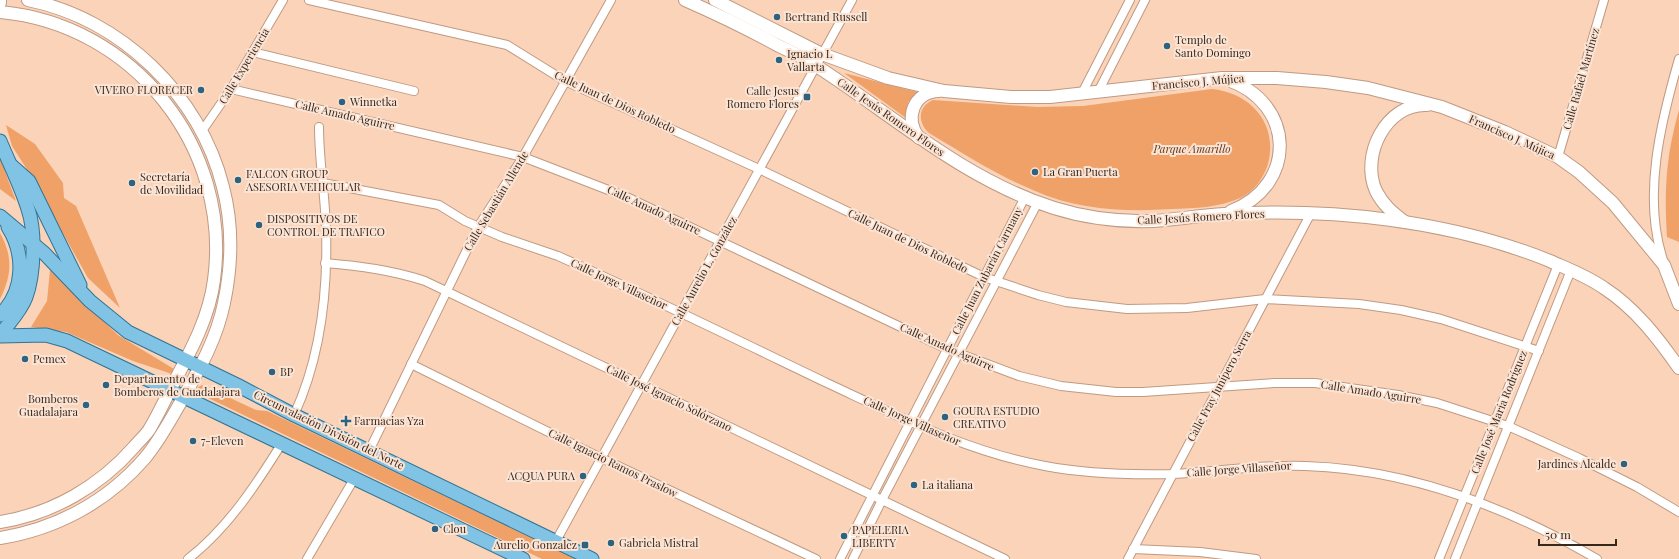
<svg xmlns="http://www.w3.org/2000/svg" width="1679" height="559" viewBox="0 0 1679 559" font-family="'Playfair Display',serif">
	<rect width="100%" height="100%" fill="#fad3b9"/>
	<g fill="#f0a168">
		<polygon points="844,73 917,92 908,102 906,118"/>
		<path d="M1212,89C1252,93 1280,126 1267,167C1262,180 1253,192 1240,198C1219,208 1194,208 1172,209C1126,212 1078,210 1035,191C998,176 964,154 929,133C918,123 917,107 933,100L1037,107L1083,106Z"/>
		<path d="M1679,110V242L1667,237C1664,189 1666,156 1679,110Z"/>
		<polygon points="6,125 35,144 63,183 64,198 76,206 120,308 88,278 28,171 12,146"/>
		<polygon points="0,158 16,201 0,189"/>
		<path d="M0,233C13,256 12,275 0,299Z"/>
		<polygon points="50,270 118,335 174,369 172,374 133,361 66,332 31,327 47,301"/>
		<polygon points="202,385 256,410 267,411 576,559 542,559 200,394 197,393 197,388"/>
	</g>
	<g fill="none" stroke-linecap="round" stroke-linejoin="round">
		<g stroke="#bf9a82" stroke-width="10">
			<g id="street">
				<polyline points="309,0 507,45 565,81 759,169 984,277 1038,295 1066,302 1127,309 1187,308 1265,299 1359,304 1401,310 1441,319 1539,351"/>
				<polyline points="252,52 414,91"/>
				<polyline points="231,89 523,157 629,198 947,349 1019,376 1061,386 1116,392 1143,392 1274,383 1315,383 1398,395 1437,403 1508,426 1579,458 1637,487 1679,512"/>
				<polyline points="1098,92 1145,0"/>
				<polyline points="1081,95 1130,0"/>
				<polyline points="202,131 231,89 283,0"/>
				<polyline points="1558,157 1604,0"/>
				<path d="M323,183L439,205L465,221L502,237L558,256L596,273C674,309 750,346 827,383C898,416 967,452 1045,466C1087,474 1130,475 1173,474C1217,472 1261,464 1305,466C1408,469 1509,508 1597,559"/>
				<path d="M1663,260C1642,196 1661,121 1679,59"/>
				<path d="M325,263C359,266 392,270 425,281L1005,559"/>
				<polyline points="411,364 601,458 816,559"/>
				<path d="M294,415C321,357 328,291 326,228C325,194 319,161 319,127"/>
				<polyline points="369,451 478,227 523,157 611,0"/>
				<polyline points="556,541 852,0"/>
				<polyline points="1133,549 1200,552 1256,559"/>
				<path d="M188,559C227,529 256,485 282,443"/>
				<polyline points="307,559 354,479"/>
				<polyline points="840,559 1025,197"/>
				<polyline points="853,559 882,500 1038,202"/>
				<polyline points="1128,559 1311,213"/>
				<polyline points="1439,559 1558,265"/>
				<polyline points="1455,559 1571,270"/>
			</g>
		</g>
		<g stroke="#bf9a82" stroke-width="14">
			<g id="secondary">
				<path d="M685,0C717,14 748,29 779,46C792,52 806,59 818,67C895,117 965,180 1054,208C1086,218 1120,222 1153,221C1176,220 1200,215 1224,214C1332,208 1449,220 1550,261C1568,269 1587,276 1604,288C1635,308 1658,338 1679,368"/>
				<polyline points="715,0 822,54 888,78 944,91 1011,97 1050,97 1222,78 1277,78 1326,82 1368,88 1442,107 1505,132 1558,157 1579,172 1613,203 1664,265 1679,304"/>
				<polyline points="0,3 0,0"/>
				<path d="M0,12C133,24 232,147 214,280C209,319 189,354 171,388C164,402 157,417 149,430C145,436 139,441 134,447C100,486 52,514 0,522"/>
				<path d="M1228,80C1295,103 1298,185 1231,211"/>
				<path d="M919,138C904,119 913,92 939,91"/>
				<path d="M1405,222C1393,213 1383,205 1376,191C1360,156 1386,103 1427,105"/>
				<path d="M0,538C56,529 107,502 145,458C160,440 171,419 183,398C200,368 217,338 224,303C232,265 233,225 223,187C200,95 121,19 28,0"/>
			</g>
		</g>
		<g stroke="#307393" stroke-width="15">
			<g id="primary">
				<path d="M0,141C9,163 21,186 28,209C36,232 34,275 26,297C21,311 9,323 0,335"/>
				<polyline points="12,166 29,181 80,285"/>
				<polyline points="0,216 44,253 90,301 128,332 237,385 294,415 592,559"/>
				<path d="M0,315C25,291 25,254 8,227"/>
				<polyline points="0,336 46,335 67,341 523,559"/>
			</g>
		</g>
		<use href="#street" stroke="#fff" stroke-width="8"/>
		<use href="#secondary" stroke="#fff" stroke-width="12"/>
		<use href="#primary" stroke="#81c3e4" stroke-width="13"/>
	</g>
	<g fill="#2e627e" stroke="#fce4d4" stroke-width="1.5">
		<circle cx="777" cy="17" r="4"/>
		<circle cx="1167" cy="46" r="4"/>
		<circle cx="779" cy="60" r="4"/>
		<circle cx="201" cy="90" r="4"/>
		<rect x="803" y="93" width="8" height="8" rx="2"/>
		<circle cx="342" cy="102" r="4"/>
		<circle cx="1035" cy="172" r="4"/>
		<circle cx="238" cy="180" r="4"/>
		<circle cx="132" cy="183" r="4"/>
		<circle cx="259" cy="225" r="4"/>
		<circle cx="25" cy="359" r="4"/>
		<circle cx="272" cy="372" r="4"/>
		<circle cx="106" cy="385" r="4"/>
		<circle cx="86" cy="405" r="4"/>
		<circle cx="945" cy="417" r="4"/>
		<path d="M344 415h4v4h4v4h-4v4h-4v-4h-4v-4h4z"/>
		<circle cx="193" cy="441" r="4"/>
		<circle cx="1624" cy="464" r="4"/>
		<circle cx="583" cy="476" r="4"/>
		<circle cx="914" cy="485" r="4"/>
		<circle cx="435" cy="529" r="4"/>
		<circle cx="844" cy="536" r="4"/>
		<circle cx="611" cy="543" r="4"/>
		<rect x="581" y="541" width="8" height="8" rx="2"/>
	</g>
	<g text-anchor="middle" stroke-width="4" stroke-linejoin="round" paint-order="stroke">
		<g font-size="11" fill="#37281e" stroke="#fce4d4" text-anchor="start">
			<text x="785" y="21">Bertrand Russell</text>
			<text x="1175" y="44">Templo de<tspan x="1175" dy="13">Santo Domingo</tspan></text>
			<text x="787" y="58">Ignacio L<tspan x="787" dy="13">Vallarta</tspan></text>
			<text x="193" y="94" text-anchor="end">VIVERO FLORECER</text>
			<text x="799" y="95" text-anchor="end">Calle Jesus<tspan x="799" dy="13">Romero Flores</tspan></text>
			<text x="350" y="106">Winnetka</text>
			<text x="1043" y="176">La Gran Puerta</text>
			<text x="246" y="178">FALCON GROUP<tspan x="246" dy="13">ASESORIA VEHICULAR</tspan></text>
			<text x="140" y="181">Secretaría<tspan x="140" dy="13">de Movilidad</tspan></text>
			<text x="267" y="223">DISPOSITIVOS DE<tspan x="267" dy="13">CONTROL DE TRAFICO</tspan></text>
			<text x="33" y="363">Pemex</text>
			<text x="280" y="376">BP</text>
			<text x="114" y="383">Departamento de<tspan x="114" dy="13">Bomberos de Guadalajara</tspan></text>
			<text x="78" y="403" text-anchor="end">Bomberos<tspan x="78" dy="13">Guadalajara</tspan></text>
			<text x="953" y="415">GOURA ESTUDIO<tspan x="953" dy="13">CREATIVO</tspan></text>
			<text x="354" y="425">Farmacias Yza</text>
			<text x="201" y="445">7-Eleven</text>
			<text x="1616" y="468" text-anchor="end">Jardines Alcalde</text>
			<text x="575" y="480" text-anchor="end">ACQUA PURA</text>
			<text x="922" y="489">La italiana</text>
			<text x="443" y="533">Clou</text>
			<text x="852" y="534">PAPELERIA<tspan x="852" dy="13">LIBERTY</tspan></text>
			<text x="619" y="547">Gabriela Mistral</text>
			<text x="577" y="549" text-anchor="end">Aurelio Gonzalez</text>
		</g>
		<g font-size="11" fill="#37281e" stroke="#fce4d4">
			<text transform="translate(244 66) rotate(-59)" y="4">Calle Experiencia</text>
			<text transform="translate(1581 79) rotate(-74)" y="4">Calle Rafaél Martínez</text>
			<text transform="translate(1198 82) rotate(-5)" y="4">Francisco J. Mújica</text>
			<text transform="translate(615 102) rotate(25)" y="4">Calle Juan de Dios Robledo</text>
			<text transform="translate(345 115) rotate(13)" y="4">Calle Amado Aguirre</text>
			<text transform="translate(891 117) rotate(35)" y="4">Calle Jesús Romero Flores</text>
			<text transform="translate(1512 137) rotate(24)" y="4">Francisco J. Mújica</text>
			<text transform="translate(496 201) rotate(-59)" y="4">Calle Sebastián Allende</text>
			<text transform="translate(654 210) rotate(25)" y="4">Calle Amado Aguirre</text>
			<text transform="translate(1201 217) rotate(-3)" y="4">Calle Jesús Romero Flores</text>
			<text transform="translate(908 241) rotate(26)" y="4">Calle Juan de Dios Robledo</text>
			<text transform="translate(704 271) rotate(-61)" y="4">Calle Aurelio L. González</text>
			<text transform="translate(987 271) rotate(-63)" y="4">Calle Juan Zubarán Carmany</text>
			<text transform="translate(619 284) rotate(25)" y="4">Calle Jorge Villaseñor</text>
			<text transform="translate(947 347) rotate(24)" y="4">Calle Amado Aguirre</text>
			<text transform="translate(1219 386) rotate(-62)" y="4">Calle Fray Junípero Serra</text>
			<text transform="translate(1371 392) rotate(9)" y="4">Calle Amado Aguirre</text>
			<text transform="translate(669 398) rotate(26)" y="4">Calle José Ignacio Solórzano</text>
			<text transform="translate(1499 412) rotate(-68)" y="4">Calle José María Rodríguez</text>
			<text transform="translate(912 421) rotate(24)" y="4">Calle Jorge Villaseñor</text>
			<text transform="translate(329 430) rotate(26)" y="4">Circunvalación División del Norte</text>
			<text transform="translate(613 463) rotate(26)" y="4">Calle Ignacio Ramos Praslow</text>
			<text transform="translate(1239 469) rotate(-4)" y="4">Calle Jorge Villaseñor</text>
		</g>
		<g font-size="11" font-style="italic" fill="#623a1c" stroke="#fce4d4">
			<text x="1192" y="153">Parque Amarillo</text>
		</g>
	</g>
	<path d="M1539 539v6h77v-6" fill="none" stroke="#37281e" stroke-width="2"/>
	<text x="1545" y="539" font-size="12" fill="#37281e" stroke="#fce4d4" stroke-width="3" paint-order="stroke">50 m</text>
</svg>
